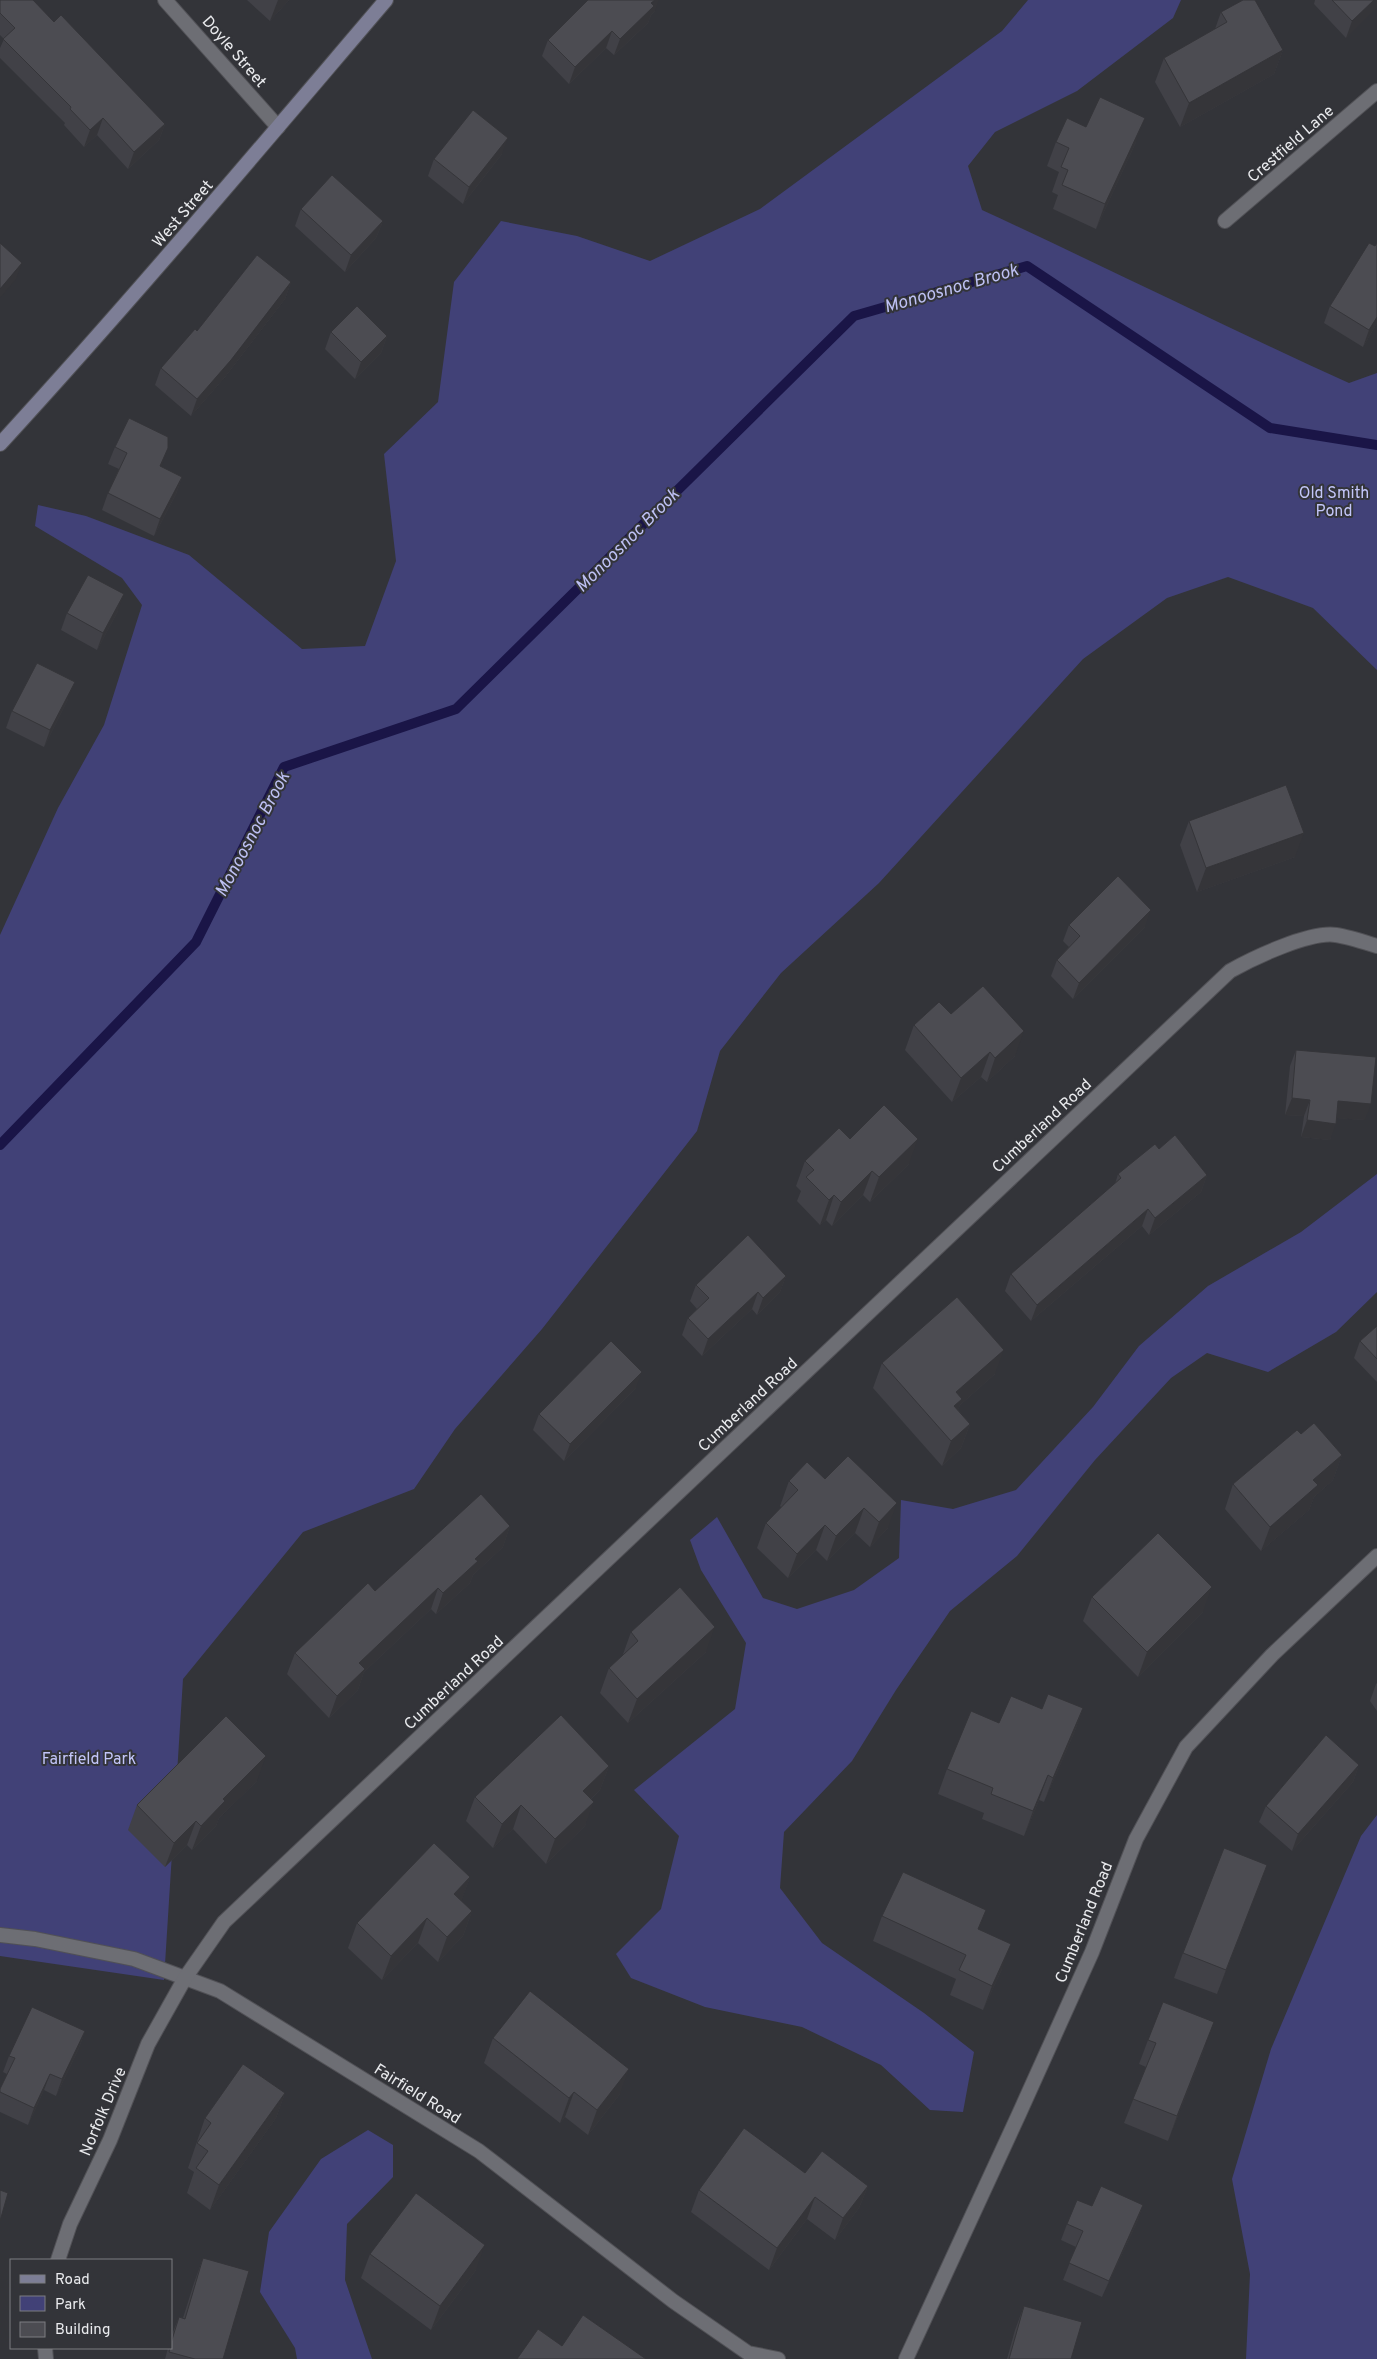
<svg xmlns="http://www.w3.org/2000/svg" width="1377" height="2359" viewBox="0 0 1377 2359" font-family="Overpass,sans-serif">
	<rect width="100%" height="100%" fill="#333439"/>
	<g fill="#414177">
		<path d="M1028,0H1181L1173,18L1077,91L995,132L968,166L982,210C1105,267 1226,327 1349,383L1377,373V670L1313,608L1228,577L1167,598L1083,659L879,883L781,973L720,1051L697,1131L542,1329L455,1429L414,1489L303,1532L183,1679L164,1980L0,1956V935L58,808L104,725L142,605L122,578L35,526L38,505L86,516L189,555L302,649L365,646L396,561L384,454L438,402L454,282L501,221L577,236L650,261L760,209L1002,31Z"/>
		<polygon points="1377,1174 1377,1292 1336,1332 1268,1372 1207,1353 1171,1378 1095,1460 1017,1556 950,1611 896,1690 852,1761 784,1832 780,1888 822,1943 924,2013 974,2052 963,2112 930,2110 881,2065 802,2027 705,2007 631,1978 616,1954 661,1909 679,1836 634,1790 735,1709 746,1643 701,1570 690,1540 717,1517 763,1598 797,1609 854,1590 899,1558 901,1500 953,1509 1016,1490 1093,1407 1139,1346 1208,1286 1301,1232"/>
		<polygon points="1377,1815 1377,2359 1246,2359 1250,2274 1232,2179 1271,2049 1361,1836"/>
		<polygon points="368,2130 393,2145 393,2177 347,2224 345,2280 372,2359 297,2359 295,2348 260,2292 269,2232 321,2159"/>
	</g>
	<g fill="none" stroke-linecap="round" stroke-linejoin="round">
		<polyline stroke="#1a1547" stroke-width="10" points="0,1145 196,942 284,767 456,709 854,316 1027,266 1270,428 1377,445"/>
		<g stroke="#515156" stroke-width="16">
			<g id="minor">
				<polyline points="1225,221 1377,91"/>
				<polyline points="0,1935 35,1939 134,1959 220,1991 479,2151 673,2301 748,2353 778,2359"/>
				<path d="M58,2260L70,2224L110,2140L148,2044L185,1978L224,1922L1230,971C1253,958 1310,931 1336,935C1349,937 1364,942 1377,946"/>
				<polyline points="45,2348 46,2359"/>
				<polyline points="906,2359 1019,2114 1092,1952 1136,1839 1186,1747 1272,1655 1377,1556"/>
			</g>
		</g>
		<g stroke="#515156" stroke-width="16">
			<polyline id="tertiary" points="165,0 278,127"/>
		</g>
		<g stroke="#515156" stroke-width="16">
			<path id="secondary" d="M0,444C133,299 259,149 386,0"/>
		</g>
		<use href="#minor" stroke="#6d6e74" stroke-width="14"/>
		<use href="#tertiary" stroke="#6d6e74" stroke-width="14"/>
		<use href="#secondary" stroke="#7d7e96" stroke-width="14"/>
	</g>
	<g fill="#414147">
		<polygon points="0,0 54,22 165,124 159,140 128,169 97,135 84,147 64,125 65,123 0,58 0,48 4,39 0,35"/>
		<polygon points="247,0 289,0 270,21"/>
		<polygon points="1315,0 1377,0 1346,38 1314,4"/>
		<polygon points="655,11 651,15 648,23 614,55 606,48 569,84 542,56 548,40"/>
		<polygon points="1221,12 1283,50 1274,74 1180,127 1155,82 1164,58 1215,29"/>
		<polygon points="1086,127 1136,142 1096,229 1053,209 1058,195 1052,192 1059,172 1047,166 1056,142"/>
		<polygon points="502,154 463,204 428,176 434,159"/>
		<polygon points="301,209 383,221 376,238 345,272 295,226"/>
		<polygon points="1377,243 1377,323 1363,347 1324,323 1330,306"/>
		<polygon points="291,282 285,299 225,377 191,416 155,385 161,368"/>
		<polygon points="331,332 387,336 381,353 355,379 325,349"/>
		<polygon points="115,447 161,467 182,477 176,494 154,536 102,510 108,493 119,469 108,464"/>
		<polygon points="118,611 97,650 61,630 67,613"/>
		<polygon points="68,699 44,747 6,728 12,711"/>
		<polygon points="1189,821 1295,857 1197,892 1180,845"/>
		<polygon points="1069,925 1145,927 1073,999 1051,976 1057,960 1069,947 1063,941"/>
		<polygon points="951,1014 1015,1056 987,1082 981,1077 952,1102 905,1050 914,1025"/>
		<polygon points="1296,1050 1365,1120 1336,1118 1330,1140 1301,1137 1304,1116 1285,1115 1290,1066"/>
		<polygon points="850,1139 909,1164 870,1202 863,1195 832,1226 826,1220 820,1225 797,1201 801,1191 796,1186 805,1161"/>
		<polygon points="1159,1149 1207,1175 1201,1192 1149,1235 1142,1226 1031,1321 1005,1291 1011,1274 1115,1184 1118,1174"/>
		<polygon points="786,1276 780,1292 757,1315 752,1309 702,1356 682,1335 688,1318 697,1309 690,1301 696,1285"/>
		<polygon points="1377,1326 1377,1382 1354,1358 1360,1341"/>
		<polygon points="882,1363 995,1374 960,1405 958,1410 970,1424 961,1448 942,1466 873,1388"/>
		<polygon points="636,1388 564,1461 533,1430 539,1414"/>
		<polygon points="1301,1434 1342,1455 1333,1480 1314,1497 1309,1510 1261,1551 1225,1509 1233,1484"/>
		<polygon points="848,1456 888,1528 870,1547 855,1533 827,1561 816,1550 788,1578 757,1548 766,1523 782,1508 780,1506 789,1481 825,1479"/>
		<polygon points="510,1526 503,1547 473,1575 470,1583 436,1614 431,1609 364,1672 358,1690 329,1718 287,1674 295,1653 375,1591"/>
		<polygon points="1092,1597 1203,1612 1138,1677 1083,1621"/>
		<polygon points="631,1632 706,1652 628,1723 600,1693 609,1668 622,1657"/>
		<polygon points="1377,1683 1377,1711 1370,1701 1376,1684"/>
		<polygon points="1083,1708 1074,1733 1044,1802 1039,1800 1024,1836 982,1819 984,1813 938,1794 947,1769 999,1723 1042,1709"/>
		<polygon points="1359,1765 1353,1782 1292,1851 1259,1822 1266,1806"/>
		<polygon points="609,1766 600,1790 591,1799 585,1826 546,1864 513,1829 493,1848 466,1821 475,1797"/>
		<polygon points="257,1781 219,1818 216,1826 192,1850 187,1845 165,1867 128,1830 137,1805"/>
		<polygon points="1267,1865 1217,1994 1174,1978 1183,1953"/>
		<polygon points="470,1877 461,1901 472,1911 463,1936 438,1962 418,1943 382,1980 348,1948 357,1923"/>
		<polygon points="882,1916 979,1929 1002,1969 983,2010 950,1995 956,1979 873,1941"/>
		<polygon points="85,2031 79,2048 56,2096 44,2090 28,2125 0,2112 0,2089 7,2074 3,2072 9,2056"/>
		<polygon points="493,2038 620,2094 588,2135 565,2117 560,2123 484,2063"/>
		<polygon points="1148,2040 1205,2047 1168,2141 1124,2123 1146,2067 1139,2064"/>
		<polygon points="285,2093 276,2118 210,2210 187,2193 194,2172 188,2168 205,2118"/>
		<polygon points="805,2173 868,2186 859,2208 835,2240 807,2219 769,2270 691,2212 699,2190"/>
		<polygon points="1143,2205 1137,2222 1102,2297 1063,2280 1076,2247 1061,2240 1067,2224 1092,2206"/>
		<polygon points="370,2254 476,2270 431,2330 361,2278"/>
		<polygon points="203,2258 223,2359 165,2359 168,2348 171,2348 171,2337 179,2317 183,2318 194,2283"/>
		<polygon points="1024,2306 1071,2359 1007,2359 1015,2330"/>
	</g>
	<g fill="#353539">
		<polygon points="278,0 289,0 270,21"/>
		<polygon points="655,0 659,0 655,11 651,15 648,23 614,55 620,39"/>
		<polygon points="1374,0 1377,0 1377,8 1346,38 1352,21"/>
		<polygon points="612,31 606,48 569,84 575,67"/>
		<polygon points="1283,50 1274,74 1180,127 1189,103"/>
		<polygon points="103,118 97,135 84,147 90,130"/>
		<polygon points="1145,118 1136,142 1096,229 1105,204"/>
		<polygon points="165,124 159,140 128,169 134,152"/>
		<polygon points="508,138 502,154 463,204 469,187"/>
		<polygon points="383,221 376,238 345,272 351,255"/>
		<polygon points="22,263 16,279 0,298 0,289"/>
		<polygon points="291,282 285,299 225,377 191,416 197,399"/>
		<polygon points="1377,317 1377,323 1363,347 1369,330"/>
		<polygon points="387,336 381,353 355,379 361,362"/>
		<polygon points="168,448 162,465 154,483 160,466"/>
		<polygon points="182,477 176,494 154,536 160,519"/>
		<polygon points="124,594 118,611 97,650 103,633"/>
		<polygon points="75,682 68,699 44,747 50,730"/>
		<polygon points="1304,833 1295,857 1197,892 1206,868"/>
		<polygon points="1151,910 1145,927 1073,999 1079,983"/>
		<polygon points="1024,1031 1015,1056 987,1082 995,1058"/>
		<polygon points="990,1052 981,1077 952,1102 961,1078"/>
		<polygon points="1292,1098 1310,1100 1304,1116 1285,1115"/>
		<polygon points="1338,1101 1371,1104 1365,1120 1332,1118"/>
		<polygon points="1307,1120 1336,1124 1330,1140 1301,1137"/>
		<polygon points="918,1139 909,1164 870,1202 879,1177"/>
		<polygon points="872,1171 863,1195 832,1226 841,1202"/>
		<polygon points="1207,1175 1201,1192 1149,1235 1155,1218"/>
		<polygon points="834,1195 826,1220 820,1225 829,1200"/>
		<polygon points="1148,1209 1142,1226 1031,1321 1037,1305"/>
		<polygon points="786,1276 780,1292 757,1315 763,1298"/>
		<polygon points="758,1292 752,1309 702,1356 708,1339"/>
		<polygon points="1004,1350 995,1374 960,1405 953,1424 956,1392"/>
		<polygon points="642,1372 636,1388 564,1461 570,1444"/>
		<polygon points="970,1424 961,1448 942,1466 951,1441"/>
		<polygon points="1342,1455 1333,1480 1314,1497 1309,1510 1261,1551 1270,1527 1313,1480"/>
		<polygon points="897,1503 888,1528 870,1547 879,1522"/>
		<polygon points="864,1508 855,1533 827,1561 836,1536"/>
		<polygon points="825,1525 816,1550 788,1578 797,1554"/>
		<polygon points="510,1526 503,1547 473,1575 470,1583 436,1614 443,1593 475,1559"/>
		<polygon points="1212,1587 1203,1612 1138,1677 1147,1652"/>
		<polygon points="438,1588 431,1609 364,1672 358,1690 329,1718 337,1696 359,1663"/>
		<polygon points="715,1627 706,1652 628,1723 637,1699"/>
		<polygon points="1083,1708 1074,1733 1044,1802 1053,1778"/>
		<polygon points="266,1756 257,1781 219,1818 216,1826 192,1850 201,1826 223,1799"/>
		<polygon points="1359,1765 1353,1782 1292,1851 1298,1834"/>
		<polygon points="609,1766 600,1790 574,1815 583,1791"/>
		<polygon points="1048,1775 1039,1800 1024,1836 1033,1811"/>
		<polygon points="594,1802 585,1826 546,1864 555,1839"/>
		<polygon points="521,1805 513,1829 493,1848 502,1824"/>
		<polygon points="196,1821 187,1845 165,1867 174,1843"/>
		<polygon points="1267,1865 1258,1890 1217,1994 1226,1970"/>
		<polygon points="470,1877 461,1902 454,1894"/>
		<polygon points="986,1910 977,1935 978,1929"/>
		<polygon points="472,1911 463,1936 438,1962 447,1937"/>
		<polygon points="427,1918 418,1943 382,1980 391,1956"/>
		<polygon points="1011,1944 1002,1969 983,2010 992,1986"/>
		<polygon points="1214,2022 1205,2047 1168,2141 1177,2116"/>
		<polygon points="85,2031 79,2048 56,2096 62,2079"/>
		<polygon points="629,2069 620,2094 588,2135 597,2110"/>
		<polygon points="50,2074 44,2090 28,2125 34,2108"/>
		<polygon points="574,2092 565,2117 560,2123 569,2098"/>
		<polygon points="285,2093 276,2118 210,2210 219,2185"/>
		<polygon points="868,2186 859,2208 835,2240 843,2218"/>
		<polygon points="815,2197 807,2219 769,2270 777,2248"/>
		<polygon points="1143,2205 1137,2222 1102,2297 1109,2281"/>
		<polygon points="485,2245 476,2270 431,2330 440,2306"/>
	</g>
	<g fill="#4c4c52" stroke="#353539">
		<polygon points="0,0 33,0 54,22 61,15 165,124 134,152 103,118 90,130 70,109 71,107 3,39 15,28 0,13"/>
		<polygon points="588,0 655,0 651,3 654,6 620,39 612,31 575,67 548,40"/>
		<polygon points="1243,0 1255,0 1283,50 1189,103 1164,58 1227,22 1221,12"/>
		<polygon points="1332,0 1374,0 1352,21"/>
		<polygon points="1100,97 1145,118 1105,204 1062,185 1068,170 1061,167 1069,148 1056,142 1067,118 1086,127"/>
		<polygon points="473,110 508,138 469,187 434,159"/>
		<polygon points="332,175 383,221 351,255 301,209"/>
		<polygon points="0,243 22,263 0,289"/>
		<polygon points="1369,243 1375,246 1377,243 1377,317 1369,330 1330,306"/>
		<polygon points="257,255 291,282 231,360 197,399 161,368 195,329 197,331"/>
		<polygon points="357,306 387,336 361,362 331,332"/>
		<polygon points="129,418 168,437 168,448 160,466 182,477 160,519 108,493 127,453 115,447"/>
		<polygon points="88,575 124,594 103,633 67,613"/>
		<polygon points="37,663 75,682 50,730 12,711"/>
		<polygon points="1286,785 1304,833 1206,868 1189,821"/>
		<polygon points="1118,876 1151,910 1079,983 1057,960 1080,936 1069,925"/>
		<polygon points="983,986 1024,1031 995,1058 990,1052 961,1078 914,1025 939,1002 951,1014"/>
		<polygon points="1296,1050 1376,1057 1371,1104 1338,1101 1336,1124 1307,1120 1310,1100 1292,1098"/>
		<polygon points="884,1105 918,1139 879,1177 872,1171 841,1202 834,1195 829,1200 806,1177 814,1170 805,1161 839,1128 850,1139"/>
		<polygon points="1175,1135 1207,1175 1155,1218 1148,1209 1037,1305 1011,1274 1121,1178 1118,1174 1155,1144 1159,1149"/>
		<polygon points="748,1235 786,1276 763,1298 758,1292 708,1339 688,1318 709,1298 696,1285"/>
		<polygon points="957,1297 1004,1350 956,1392 962,1399 954,1406 970,1424 951,1441 882,1363"/>
		<polygon points="1377,1326 1377,1359 1360,1341"/>
		<polygon points="611,1341 642,1372 570,1444 539,1414"/>
		<polygon points="1314,1423 1342,1455 1313,1480 1318,1485 1270,1527 1233,1484 1297,1430 1301,1434"/>
		<polygon points="848,1456 897,1503 879,1522 864,1508 836,1536 825,1525 797,1554 766,1523 798,1490 789,1481 807,1462 825,1479"/>
		<polygon points="481,1494 510,1526 475,1559 478,1561 443,1593 438,1588 359,1663 365,1669 337,1696 295,1653 368,1583 375,1591"/>
		<polygon points="1158,1533 1212,1587 1147,1652 1092,1597"/>
		<polygon points="680,1587 715,1627 637,1699 609,1668 638,1641 631,1632"/>
		<polygon points="1048,1694 1083,1708 1053,1778 1048,1775 1033,1811 991,1794 993,1788 947,1769 971,1711 999,1723 1011,1696 1042,1709"/>
		<polygon points="561,1715 609,1766 583,1791 594,1802 555,1839 521,1805 502,1824 475,1797"/>
		<polygon points="226,1716 266,1756 223,1799 225,1801 201,1826 196,1821 174,1843 137,1805"/>
		<polygon points="1326,1735 1359,1765 1298,1834 1266,1806"/>
		<polygon points="434,1843 470,1877 454,1894 472,1911 447,1937 427,1918 391,1956 357,1923"/>
		<polygon points="1224,1848 1267,1865 1226,1970 1183,1953"/>
		<polygon points="903,1872 986,1910 978,1929 1011,1944 992,1986 959,1970 966,1955 882,1916"/>
		<polygon points="530,1991 629,2069 597,2110 574,2092 569,2098 493,2038"/>
		<polygon points="1163,2002 1214,2022 1177,2116 1133,2099 1156,2043 1148,2040"/>
		<polygon points="32,2007 85,2031 62,2079 50,2074 34,2108 0,2092 0,2089 15,2058 9,2056"/>
		<polygon points="243,2064 285,2093 219,2185 196,2168 208,2151 197,2143 211,2123 205,2118"/>
		<polygon points="744,2128 805,2173 822,2151 868,2186 843,2218 815,2197 777,2248 699,2190"/>
		<polygon points="1101,2186 1143,2205 1109,2281 1069,2263 1083,2231 1067,2224 1077,2200 1092,2206"/>
		<polygon points="0,2190 8,2193 0,2221"/>
		<polygon points="416,2193 485,2245 440,2306 370,2254"/>
		<polygon points="203,2258 249,2271 223,2359 195,2359 169,2352 170,2348 171,2348 171,2343 179,2317 185,2319"/>
		<polygon points="1024,2306 1082,2322 1071,2359 1009,2359"/>
		<polygon points="583,2315 646,2359 517,2359 538,2329 562,2346"/>
	</g>
	<g text-anchor="middle" stroke-width="4" stroke-linejoin="round" paint-order="stroke">
		<g font-size="16" fill="#eaebee" stroke="#333439">
			<text transform="translate(235 51) rotate(49)" y="6">Doyle Street</text>
			<text transform="translate(1290 143) rotate(-41)" y="6">Crestfield Lane</text>
			<text transform="translate(182 213) rotate(-49)" y="6">West Street</text>
			<text transform="translate(1041 1125) rotate(-43)" y="6">Cumberland Road</text>
			<text transform="translate(747 1404) rotate(-43)" y="6">Cumberland Road</text>
			<text transform="translate(453 1682) rotate(-43)" y="6">Cumberland Road</text>
			<text transform="translate(1083 1922) rotate(-68)" y="6">Cumberland Road</text>
			<text transform="translate(418 2093) rotate(32)" y="6">Fairfield Road</text>
			<text transform="translate(102 2111) rotate(-67)" y="6">Norfolk Drive</text>
		</g>
		<g font-size="16" fill="#c3c6f9" stroke="#333439">
			<text x="1334" y="498">Old Smith<tspan x="1334" dy="18">Pond</tspan></text>
			<text x="89" y="1764">Fairfield Park</text>
		</g>
		<g font-size="18" font-style="italic" fill="#bec1f4" stroke="#333439">
			<text transform="translate(951 288) rotate(-16)" y="6">Monoosnoc Brook</text>
			<text transform="translate(627 540) rotate(-45)" y="6">Monoosnoc Brook</text>
			<text transform="translate(252 834) rotate(-62)" y="6">Monoosnoc Brook</text>
		</g>
	</g>
	<rect x="10" y="2259" width="162" height="90" fill="#333439" stroke="#7c7d81"/>
	<rect x="20" y="2275" width="25" height="8" fill="#7d7e96" stroke="#7c7d81"/>
	<text x="55" y="2284" font-size="15" fill="#eaebee">Road</text>
	<rect x="20" y="2296" width="25" height="15" fill="#414177" stroke="#7c7d81"/>
	<text x="55" y="2309" font-size="15" fill="#eaebee">Park</text>
	<rect x="20" y="2322" width="25" height="15" fill="#4c4c52" stroke="#7c7d81"/>
	<text x="55" y="2334" font-size="15" fill="#eaebee">Building</text>
</svg>
